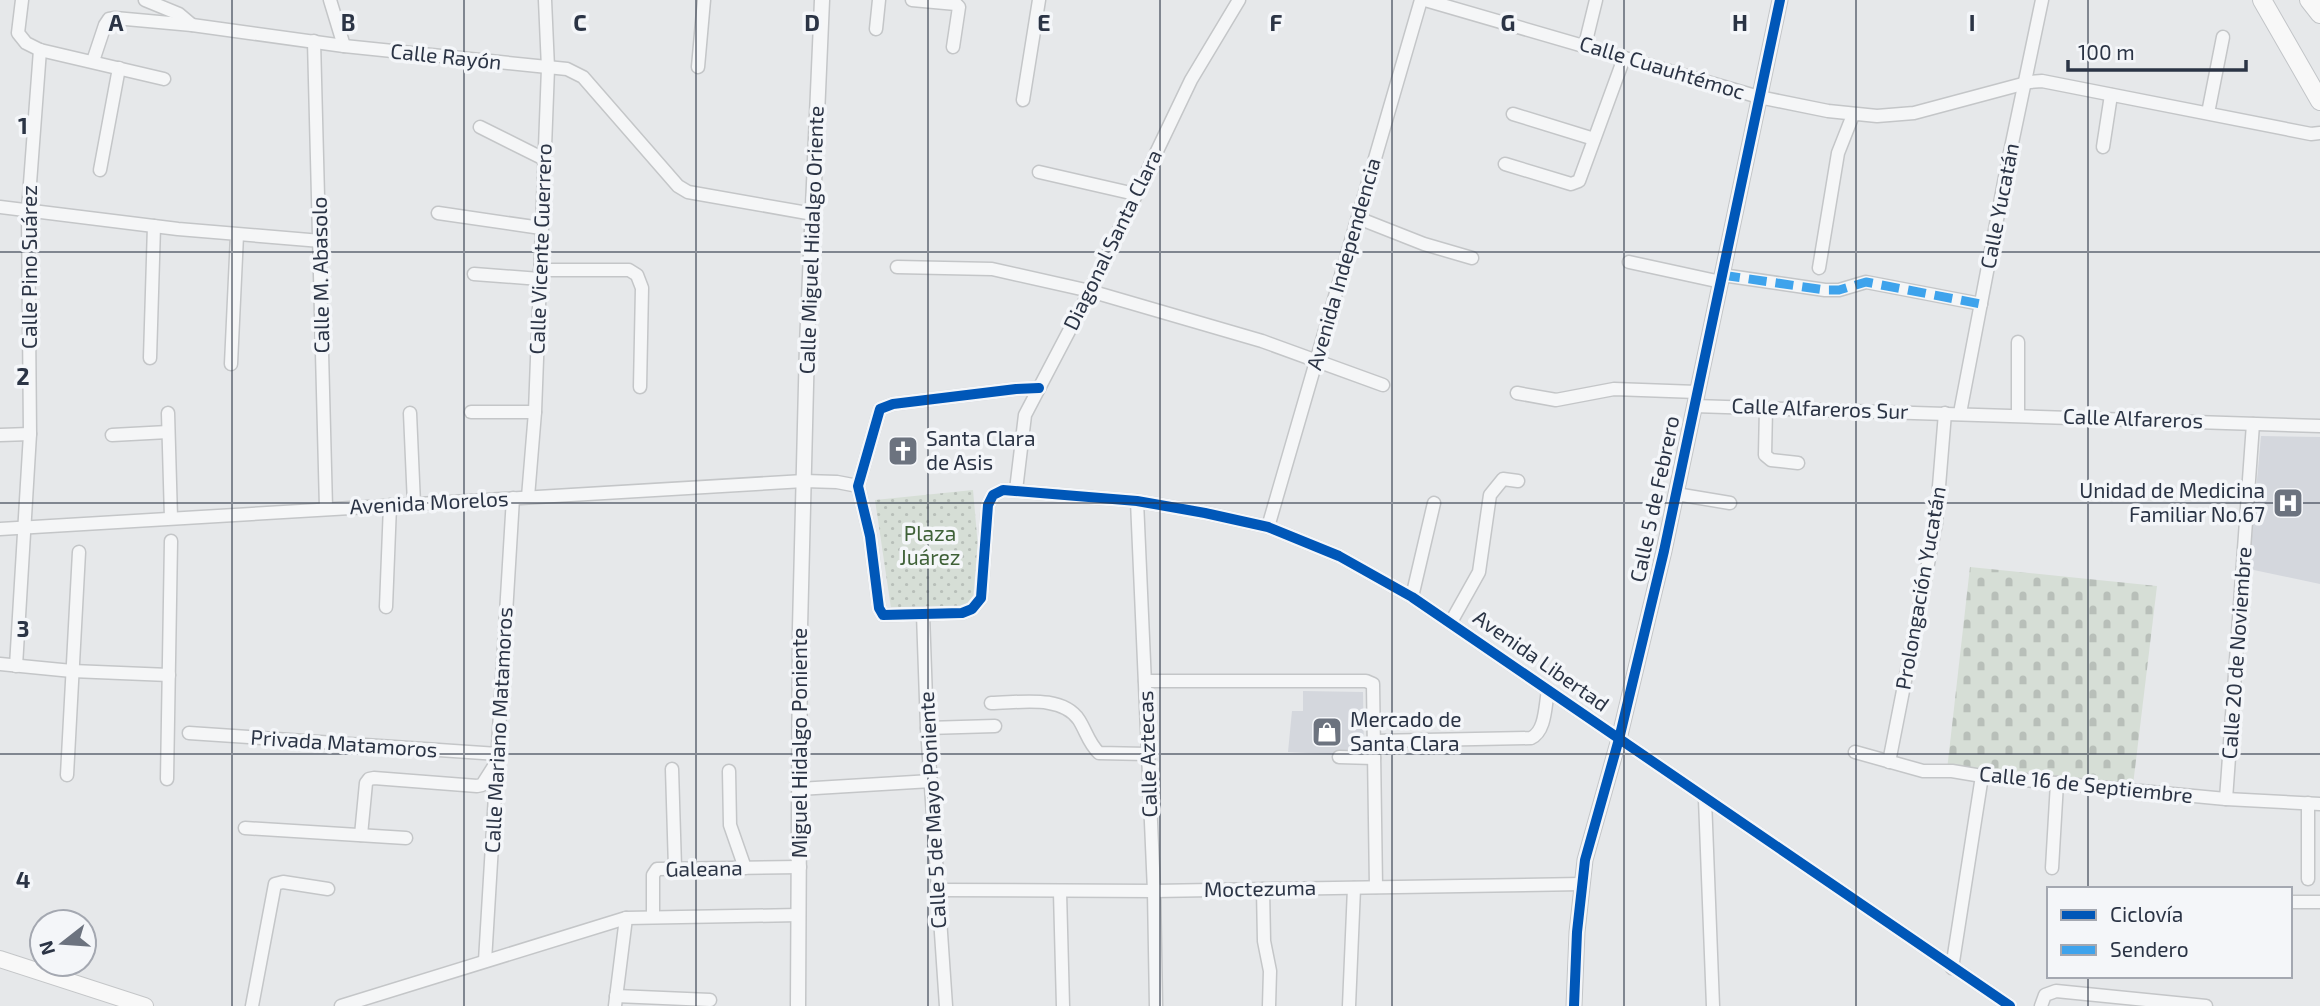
<svg xmlns="http://www.w3.org/2000/svg" width="2320" height="1006" viewBox="0 0 2320 1006" font-family="'Exo 2',sans-serif">
	<defs>
		<pattern id="cemetery-stones" width="16" height="16" patternUnits="userSpaceOnUse" patternTransform="scale(1.75)"><rect width="16" height="16" fill="#d6ded6"/><path d="M2 7V4a2 2 0 0 1 4 0v3zM10 15v-3a2 2 0 0 1 4 0v3z" fill="#b8bfb9"/></pattern>
		<pattern id="park-dots" width="8" height="8" patternUnits="userSpaceOnUse" patternTransform="scale(1.75)"><rect width="8" height="8" fill="#d6ded6"/><path d="M2 2h.1M6 6h.1" fill="none" stroke="#b8bfb9" stroke-width="1.8" stroke-linecap="round"/></pattern>
	</defs>
	<rect width="100%" height="100%" fill="#e6e8ea"/>
	<g fill="#d4d7dd">
		<polygon points="2261,436 2320,437 2320,584 2249,569"/>
		<polygon points="1303,691 1363,692 1364,756 1288,752 1292,711 1303,711"/>
	</g>
	<polygon fill="url(#cemetery-stones)" points="1970,567 2157,586 2133,785 1947,770"/>
	<polygon fill="url(#park-dots)" points="973,490 978,547 973,598 970,604 964,607 895,610 891,608 875,500"/>
	<g fill="none" stroke-linecap="round" stroke-linejoin="round">
		<g stroke="#c4c6c8" stroke-width="15">
			<g id="minor">
				<polyline points="22,0 18,33 26,43 40,50 164,79"/>
				<polyline points="145,0 179,14 192,25"/>
				<polyline points="330,0 344,46"/>
				<polyline points="912,0 956,4 959,7 953,47"/>
				<polyline points="1425,0 1759,97 1828,111 1877,116 1914,113 2030,82 2042,81 2311,134 2320,133"/>
				<polyline points="876,29 879,0"/>
				<polyline points="314,41 326,508"/>
				<polyline points="1585,45 1596,0"/>
				<polyline points="93,61 105,25 109,19 115,18 192,25 344,46 567,69 583,77 678,186 688,192 813,214"/>
				<polyline points="698,67 704,0"/>
				<polyline points="1023,100 1039,0"/>
				<polyline points="2208,113 2223,37"/>
				<polyline points="1513,114 1594,139"/>
				<polyline points="480,127 544,159"/>
				<polyline points="2103,147 2111,95"/>
				<polyline points="1505,164 1571,184 1579,181 1624,58"/>
				<polyline points="100,170 119,68"/>
				<polyline points="1039,172 1135,194"/>
				<polyline points="0,207 178,229 321,241"/>
				<polyline points="438,213 541,228"/>
				<polyline points="1358,218 1424,244 1472,258"/>
				<polyline points="1629,262 1721,282"/>
				<polyline points="897,267 992,269 1090,291 1262,341 1383,385"/>
				<polyline points="1819,268 1838,153 1853,115"/>
				<polyline points="540,270 629,270 637,275 642,288 640,387"/>
				<polyline points="474,274 540,279"/>
				<polyline points="1722,275 1825,290 1839,290 1866,282 1981,304"/>
				<polyline points="150,358 154,226"/>
				<polyline points="231,364 237,235"/>
				<polyline points="1039,388 1016,389 893,404 880,409 858,486 870,536 879,608 883,615 962,613 972,609 981,598 988,505 993,495 1003,490 1137,501 1205,513 1268,527 1339,556 1412,597 2010,1006"/>
				<polyline points="1517,393 1556,400 1614,389 1697,392"/>
				<polyline points="1694,406 2320,426"/>
				<polyline points="1766,408 1765,455 1771,460 1798,463"/>
				<polyline points="471,412 535,412"/>
				<polyline points="168,413 171,518"/>
				<polyline points="410,413 414,504"/>
				<polyline points="1960,413 2007,167 2042,0"/>
				<polyline points="2018,415 2018,342"/>
				<polyline points="0,435 30,434"/>
				<polyline points="112,435 168,432"/>
				<polyline points="1016,490 1025,415 1090,291 1191,80 1239,0"/>
				<polyline points="1676,494 1730,503"/>
				<polyline points="528,497 535,412 548,68 545,0"/>
				<polyline points="1137,501 1154,891 1156,1006"/>
				<polyline points="1268,527 1421,0"/>
				<polyline points="0,529 804,481 837,482 858,486"/>
				<polyline points="1412,597 1434,503"/>
				<polyline points="386,607 390,505"/>
				<polyline points="923,614 927,728 946,1006"/>
				<polyline points="1451,622 1479,572 1490,495 1503,479 1518,481"/>
				<polyline points="0,664 72,671 169,675"/>
				<polyline points="16,666 30,434 28,210 40,50"/>
				<polyline points="1145,681 1366,681 1373,684 1376,887"/>
				<path d="M991,703C1018,703 1062,694 1079,720C1086,731 1089,744 1099,753L1147,754"/>
				<polyline points="927,728 995,726"/>
				<polyline points="189,733 498,754"/>
				<path d="M1374,741L1531,738C1546,731 1545,705 1548,691"/>
				<polyline points="1855,752 1923,771 1952,771 1982,776 2226,799 2320,804"/>
				<polyline points="1339,757 1374,758"/>
				<polyline points="1889,762 1936,523 1945,413"/>
				<polyline points="672,769 675,868"/>
				<polyline points="729,771 730,825 745,868"/>
				<polyline points="67,775 79,552"/>
				<polyline points="167,779 171,541"/>
				<polyline points="799,789 931,781"/>
				<polyline points="1705,799 1713,1006"/>
				<polyline points="2226,799 2253,424"/>
				<polyline points="245,828 406,838"/>
				<polyline points="361,835 366,783 369,779 374,778 477,786 482,785 496,763"/>
				<polyline points="2052,868 2057,783"/>
				<polyline points="2308,879 2308,803"/>
				<polyline points="1263,889 1264,941 1270,971 1269,1006"/>
				<polyline points="938,890 1154,891 1582,884"/>
				<polyline points="1060,892 1063,1006"/>
				<polyline points="2290,902 2320,902"/>
				<polyline points="653,917 653,875 657,869 800,867"/>
				<polyline points="485,961 513,498"/>
				<polyline points="1952,968 1982,776"/>
				<polyline points="616,996 710,1000"/>
				<polyline points="252,1006 275,884 283,882 328,889"/>
				<polyline points="341,1006 626,918 799,915"/>
				<polyline points="615,1006 626,918"/>
				<polyline points="1349,1006 1354,888"/>
				<polyline points="2041,1006 2045,995 2056,991 2206,1006"/>
			</g>
		</g>
		<g stroke="#c4c6c8" stroke-width="17">
			<g id="tertiary">
				<polyline points="798,1006 800,628 807,345 822,0"/>
				<polyline points="1574,1006 1577,932 1585,860 1619,739 1664,551 1780,0"/>
			</g>
		</g>
		<g stroke="#c4c6c8" stroke-width="18">
			<polyline id="secondary" points="0,959 145,1006"/>
		</g>
		<g stroke="#c2c5c8" stroke-width="20">
			<g id="primary">
				<polyline points="2262,0 2320,101"/>
				<polyline points="2309,0 2320,14"/>
			</g>
		</g>
		<use href="#minor" stroke="#f5f6f7" stroke-width="12"/>
		<use href="#tertiary" stroke="#f5f6f7" stroke-width="14"/>
		<use href="#secondary" stroke="#f8f8f8" stroke-width="16"/>
		<use href="#primary" stroke="#f8f8f8" stroke-width="18"/>
		<polyline stroke="#3ea3ec" stroke-width="9" stroke-dasharray="18 9" stroke-linecap="butt" points="1722,275 1825,290 1839,290 1866,282 1981,304"/>
		<g stroke="#f4f6f9" stroke-width="15">
			<g id="cycleway">
				<polyline points="1039,388 1016,389 893,404 880,409 858,486 870,536 879,608 883,615 962,613 972,609 981,598 988,505 993,495 1003,490 1137,501 1205,513 1268,527 1339,556 1412,597 2010,1006"/>
				<polyline points="1574,1006 1577,932 1585,860 1619,739 1664,551 1780,0"/>
			</g>
		</g>
		<use href="#cycleway" stroke="#0057b8" stroke-width="10"/>
	</g>
	<path fill="none" stroke="#2b3445" stroke-width="2" stroke-opacity="0.55" d="M232,0V1006M464,0V1006M696,0V1006M928,0V1006M1160,0V1006M1392,0V1006M1624,0V1006M1856,0V1006M2088,0V889M0,252H2320M0,503H2320M0,754H2320M2088,976V1006"/>
	<defs>
		<g id="church-square" transform="scale(1.575)"><rect x="-9" y="-9" width="18" height="18" rx="4" fill="#6c737f" stroke="#f4f6f9"/><path d="M-1.2-6h2.4v3.5h3.3v2.4h-3.3V6h-2.4V-.1h-3.3v-2.4h3.3Z" fill="#fff"/></g>
		<g id="hospital-square" transform="scale(1.575)"><rect x="-9" y="-9" width="18" height="18" rx="4" fill="#6c737f" stroke="#f4f6f9"/><path d="M-5-5h3v3.5h4V-5h3V5h-3V1.5h-4V5h-3Z" fill="#fff"/></g>
		<g id="shop-square" transform="scale(1.575)"><rect x="-9" y="-9" width="18" height="18" rx="4" fill="#6c737f" stroke="#f4f6f9"/><path d="M-5-2.5h2.3a2.7 3.5 0 0 1 5.4 0H5L5.5 6h-11ZM-1.5-2.5h3a1.5 2.3 0 0 0-3 0Z" fill="#fff"/></g>
	</defs>
	<g fill-rule="evenodd">
		<use href="#church-square" x="903" y="451"/>
		<use href="#hospital-square" x="2288" y="503"/>
		<use href="#shop-square" x="1327" y="732"/>
	</g>
	<g text-anchor="middle" stroke-width="7" stroke-linejoin="round" paint-order="stroke">
		<g font-size="21" fill="#2b3445" stroke="#f4f6f9">
			<text transform="translate(446 57) rotate(6)" y="7">Calle Rayón</text>
			<text transform="translate(1662 68) rotate(17)" y="7">Calle Cuauhtémoc</text>
			<text transform="translate(2000 206) rotate(-79)" y="7">Calle Yucatán</text>
			<text transform="translate(812 240) rotate(-88)" y="7">Calle Miguel Hidalgo Oriente</text>
			<text transform="translate(1113 240) rotate(-64)" y="7">Diagonal Santa Clara</text>
			<text transform="translate(541 249) rotate(-88)" y="7">Calle Vicente Guerrero</text>
			<text transform="translate(1344 264) rotate(-74)" y="7">Avenida Independencia</text>
			<text transform="translate(30 267) rotate(-90)" y="7">Calle Pino Suárez</text>
			<text transform="translate(321 275) rotate(-91)" y="7">Calle M. Abasolo</text>
			<text transform="translate(1820 409) rotate(2)" y="7">Calle Alfareros Sur</text>
			<text transform="translate(2133 419) rotate(2)" y="7">Calle Alfareros</text>
			<text transform="translate(1655 499) rotate(-78)" y="7">Calle 5 de Febrero</text>
			<text transform="translate(429 503) rotate(-3)" y="7">Avenida Morelos</text>
			<text transform="translate(1921 588) rotate(-80)" y="7">Prolongación Yucatán</text>
			<text transform="translate(2237 653) rotate(-86)" y="7">Calle 20 de Noviembre</text>
			<text transform="translate(1541 661) rotate(35)" y="7">Avenida Libertad</text>
			<text transform="translate(499 730) rotate(-87)" y="7">Calle Mariano Matamoros</text>
			<text transform="translate(800 743) rotate(-90)" y="7">Miguel Hidalgo Poniente</text>
			<text transform="translate(344 744) rotate(4)" y="7">Privada Matamoros</text>
			<text transform="translate(1148 754) rotate(-92)" y="7">Calle Aztecas</text>
			<text transform="translate(2086 785) rotate(6)" y="7">Calle 16 de Septiembre</text>
			<text transform="translate(933 810) rotate(-93)" y="7">Calle 5 de Mayo Poniente</text>
			<text transform="translate(704 869) rotate(-1)" y="7">Galeana</text>
			<text transform="translate(1260 889) rotate(-1)" y="7">Moctezuma</text>
		</g>
		<g font-size="21" fill="#2b3445" stroke="#f4f6f9" text-anchor="start">
			<text x="926" y="446">Santa Clara<tspan x="926" dy="24">de Asis</tspan></text>
			<text x="2265" y="498" text-anchor="end">Unidad de Medicina<tspan x="2265" dy="24">Familiar No.67</tspan></text>
			<text x="1350" y="727">Mercado de<tspan x="1350" dy="24">Santa Clara</tspan></text>
		</g>
		<g font-size="21" fill="#3f6138" stroke="#f4f6f9">
			<text x="930" y="541">Plaza<tspan x="930" dy="24">Juárez</tspan></text>
		</g>
	</g>
	<g font-size="23" text-anchor="middle" font-weight="bold" fill="#2b3445" stroke="#f4f6f9" stroke-width="7" stroke-linejoin="round" paint-order="stroke">
		<text x="116" y="31">A</text>
		<text x="348" y="31">B</text>
		<text x="580" y="31">C</text>
		<text x="812" y="31">D</text>
		<text x="1044" y="31">E</text>
		<text x="1276" y="31">F</text>
		<text x="1508" y="31">G</text>
		<text x="1740" y="31">H</text>
		<text x="1972" y="31">I</text>
		<text x="23" y="134">1</text>
		<text x="23" y="385">2</text>
		<text x="23" y="637">3</text>
		<text x="23" y="888">4</text>
	</g>
	<rect x="2047" y="887" width="245" height="91" fill="#f4f6f9" stroke="#a4a8b1" stroke-width="2"/>
	<rect x="2061" y="910" width="35" height="10" fill="#0057b8" stroke="#a4a8b1" stroke-width="2"/>
	<text x="2110" y="922" font-size="21" fill="#2b3445">Ciclovía</text>
	<rect x="2061" y="945" width="35" height="10" fill="#3ea3ec" stroke="#a4a8b1" stroke-width="2"/>
	<text x="2110" y="957" font-size="21" fill="#2b3445">Sendero</text>
	<g transform="translate(63 943) rotate(253)"><circle r="33" fill="#f4f6f9" stroke="#a4a8b1" stroke-width="2"/>
	<path d="M0-5L12 26L0 18L-12 26Z" fill="#6c737f"/>
	<text y="-10" font-size="19" font-weight="bold" text-anchor="middle" fill="#2b3445">N</text>
	</g>
	<path d="M2068 60v10h178v-10" fill="none" stroke="#2b3445" stroke-width="3.5"/>
	<text x="2078" y="60" font-size="21" fill="#2b3445" stroke="#f4f6f9" stroke-width="5" paint-order="stroke">100 m</text>
</svg>
